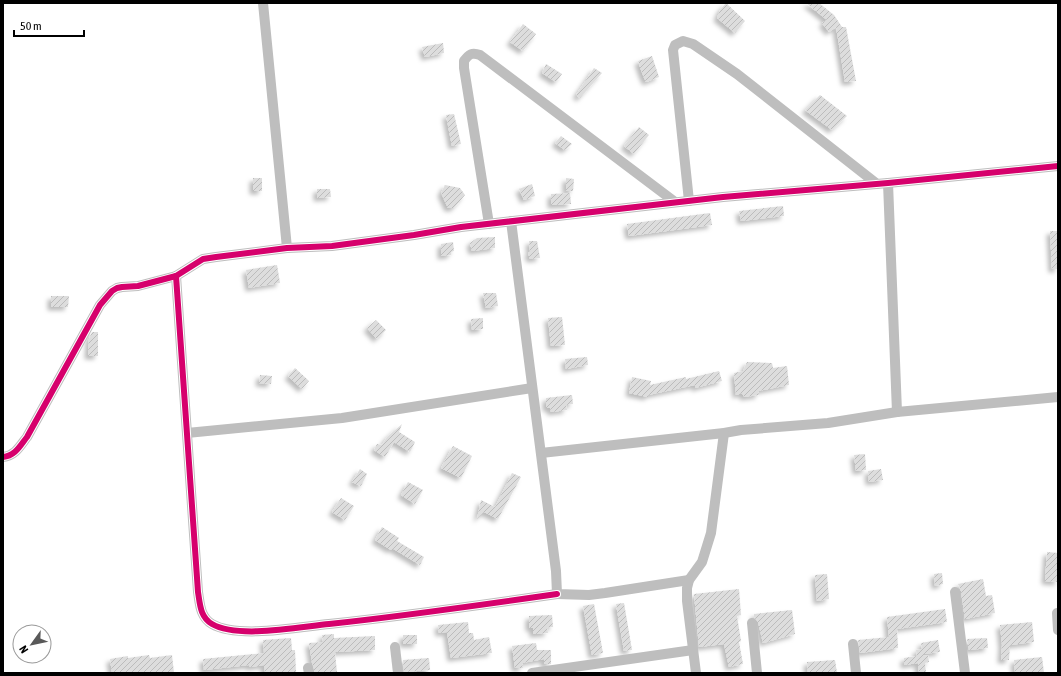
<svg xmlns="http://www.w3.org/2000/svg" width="1061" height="676" viewBox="0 0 1061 676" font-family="'Asap Condensed',sans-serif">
	<defs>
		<pattern id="building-hatch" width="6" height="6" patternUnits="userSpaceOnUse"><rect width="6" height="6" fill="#ddd"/><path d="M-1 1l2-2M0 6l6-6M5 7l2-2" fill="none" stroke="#bcbcbc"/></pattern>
		<filter id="shadow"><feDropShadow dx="-3.5" dy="3.5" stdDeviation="2" flood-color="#0004"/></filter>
	</defs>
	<rect width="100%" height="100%" fill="#fff"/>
	<g fill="url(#building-hatch)" filter="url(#shadow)">
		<polygon points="726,3 745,21 735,33 717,18 720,10"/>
		<polygon points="806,3 819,3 834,15 842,27 846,27 856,81 845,82 836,27 829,32 822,23 827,20"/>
		<polygon points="523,24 536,34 523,51 510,42"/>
		<polygon points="443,43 444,53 425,57 422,47"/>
		<polygon points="652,56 659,77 646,82 642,73 638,61"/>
		<polygon points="546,64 562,74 556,82 542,73"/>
		<polygon points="594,68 602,73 580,98 576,95"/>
		<polygon points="820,95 847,116 832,130 805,110"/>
		<polygon points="454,114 461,144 452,146 446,115"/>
		<polygon points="639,127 649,135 634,154 624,146"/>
		<polygon points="561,136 572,144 565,150 555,143"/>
		<rect x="253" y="178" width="9" height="13"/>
		<polygon points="566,178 574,179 573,191 566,191"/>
		<polygon points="532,184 535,196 524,200 519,189"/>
		<polygon points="445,185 460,188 465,195 454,208 448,208 441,193"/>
		<polygon points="317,189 330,189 331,197 317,198"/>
		<polygon points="570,193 571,204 551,205 551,194"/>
		<polygon points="783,206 784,216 741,221 739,211"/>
		<polygon points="710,213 712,225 629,236 627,224"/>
		<polygon points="1050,231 1058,231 1058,269 1052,269"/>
		<polygon points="495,237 495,248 472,251 470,243 477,238"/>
		<polygon points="529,241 537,241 540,258 530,259 528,253 530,252"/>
		<polygon points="453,242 454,251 451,252 451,255 441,256 441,244"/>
		<polygon points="277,265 280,283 249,288 246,270"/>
		<polygon points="483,293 496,293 498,306 486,308"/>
		<polygon points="51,296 69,296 68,307 51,307"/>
		<polygon points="562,317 565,345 551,346 548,318"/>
		<polygon points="483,318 483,329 472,330 471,319"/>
		<polygon points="376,320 386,330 377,339 367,328"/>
		<polygon points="92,332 98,332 98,356 88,356 89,339"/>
		<polygon points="587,357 588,365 566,369 565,359"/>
		<polygon points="747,362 772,363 773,368 787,366 789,385 758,391 759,395 744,397 742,393 736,395 734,373 743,371"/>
		<polygon points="295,368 309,381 302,389 288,376"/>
		<polygon points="719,371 722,381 695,388 695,385 648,395 648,397 629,393 632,377 651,381 650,385 686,377 686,379"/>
		<polygon points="260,375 272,376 271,384 259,383"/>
		<polygon points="572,395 573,404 566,405 567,410 551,412 550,408 546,408 546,398"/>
		<polygon points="402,424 399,432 415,442 410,452 394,442 385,457 374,450 377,444 382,445 387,437"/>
		<polygon points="453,446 472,456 461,478 441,468"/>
		<polygon points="865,454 866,470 856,471 854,455"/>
		<polygon points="360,469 367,474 361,486 352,482"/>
		<polygon points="881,469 883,480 869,482 868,471"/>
		<polygon points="512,473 521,477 498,519 484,512 477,519 481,500 495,507"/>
		<polygon points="408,482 423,490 415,504 401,495"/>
		<polygon points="341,498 354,506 345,520 332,512"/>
		<polygon points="382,527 399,538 397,541 424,557 420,565 392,548 391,550 375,540"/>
		<polygon points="1047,552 1058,553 1058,582 1045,581"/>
		<polygon points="942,573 943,584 935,586 934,574"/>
		<polygon points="827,574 829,599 817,601 815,575"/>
		<polygon points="983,579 986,596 992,595 995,613 965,619 961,591 958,584"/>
		<polygon points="739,589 741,615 737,616 741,641 739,642 743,664 729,667 724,644 699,647 694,594"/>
		<polygon points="624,603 632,650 624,651 616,604"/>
		<polygon points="594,604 603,653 592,655 583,606"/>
		<polygon points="945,609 947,622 897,629 898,648 860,653 858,640 889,637 887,617"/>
		<polygon points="792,610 795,634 763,643 758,622 754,617 754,614"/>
		<polygon points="552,615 553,627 547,627 548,633 533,634 533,628 529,628 529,616"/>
		<polygon points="468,622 469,633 473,633 474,640 489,637 492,653 451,658 447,632 439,633 438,625"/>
		<polygon points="1032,622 1034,642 1010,645 1009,660 1001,660 1002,645 1000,625"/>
		<polygon points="334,634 334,638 375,636 375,650 335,652 337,673 315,673 312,663 309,643 323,642 322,635"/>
		<rect x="403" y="635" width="14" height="9"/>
		<polygon points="291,638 292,650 295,650 296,673 265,673 264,665 250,667 249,665 204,670 203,659 264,653 263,640"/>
		<polygon points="987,638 988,648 969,650 967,639"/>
		<polygon points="938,640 940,652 924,654 924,656 928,655 929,662 925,663 926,673 919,673 918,663 904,665 904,658 917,656 916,650 922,649 921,643"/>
		<polygon points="536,643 537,650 551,650 551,664 544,664 544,659 522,663 523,668 515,668 512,646"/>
		<polygon points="149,655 150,658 172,655 174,673 112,673 110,659 128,656 128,658"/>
		<polygon points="1042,657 1044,673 1015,673 1014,660"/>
		<polygon points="429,658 430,670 404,672 403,660"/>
		<polygon points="835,660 837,673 808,673 807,662"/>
	</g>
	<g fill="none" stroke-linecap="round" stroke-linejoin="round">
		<g stroke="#bebebe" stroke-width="10">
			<polyline points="263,3 287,248"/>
			<polyline points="888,183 897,412"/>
			<polyline points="689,201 673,50 675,45 683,41 693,44 737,74 877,184"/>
			<polyline points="511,221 556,571 557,594 589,595 605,593 689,580"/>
			<path d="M489,224L464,68V61C469,54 472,52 480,55L675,202"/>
			<path d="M176,276L198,592C200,604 200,617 212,624C238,639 299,627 329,624C405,616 481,605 557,594"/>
			<polyline points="187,433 342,418 532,388"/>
			<polyline points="541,453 724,433 741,430 828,423 897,412 1058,397"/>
			<path d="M3,457C15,456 20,446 27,437L100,305L112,291L117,288L122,287L138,286L176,276L203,259L216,257L287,248L332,246L414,235L461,227L723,197L888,183L1058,166"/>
			<polyline points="955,592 965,673"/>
			<polyline points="1057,613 1058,630"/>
			<polyline points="752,623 757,673"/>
			<polyline points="853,644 856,673"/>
			<polyline points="395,647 398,673"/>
			<polyline points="308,668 309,673"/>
			<polyline points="532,673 693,650"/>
			<polyline points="696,673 687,601 687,588 689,580 702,562 711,533 724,433"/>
		</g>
		<g stroke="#fff" stroke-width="8">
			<g id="cycleway">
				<path d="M176,276L198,592C200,604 200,617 212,624C238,639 299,627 329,624C405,616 481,605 557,594"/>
				<path d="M3,457C15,456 20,446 27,437L100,305L112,291L117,288L122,287L138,286L176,276L203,259L216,257L287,248L332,246L414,235L461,227L723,197L888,183L1058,166"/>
			</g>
		</g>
		<use href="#cycleway" stroke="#d6006c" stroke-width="6"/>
	</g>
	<rect width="1061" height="676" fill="none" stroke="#000000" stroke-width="8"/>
	<g transform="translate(32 644) rotate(237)"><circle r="19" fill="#ffffff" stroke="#999999"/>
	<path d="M0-3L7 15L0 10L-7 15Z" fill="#595959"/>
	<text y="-6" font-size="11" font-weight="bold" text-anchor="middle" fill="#000000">N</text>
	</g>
	<path d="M14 30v6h70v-6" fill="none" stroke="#000000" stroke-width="2"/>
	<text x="20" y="30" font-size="12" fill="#000000" stroke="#ffffff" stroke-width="3" paint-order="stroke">50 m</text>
</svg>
